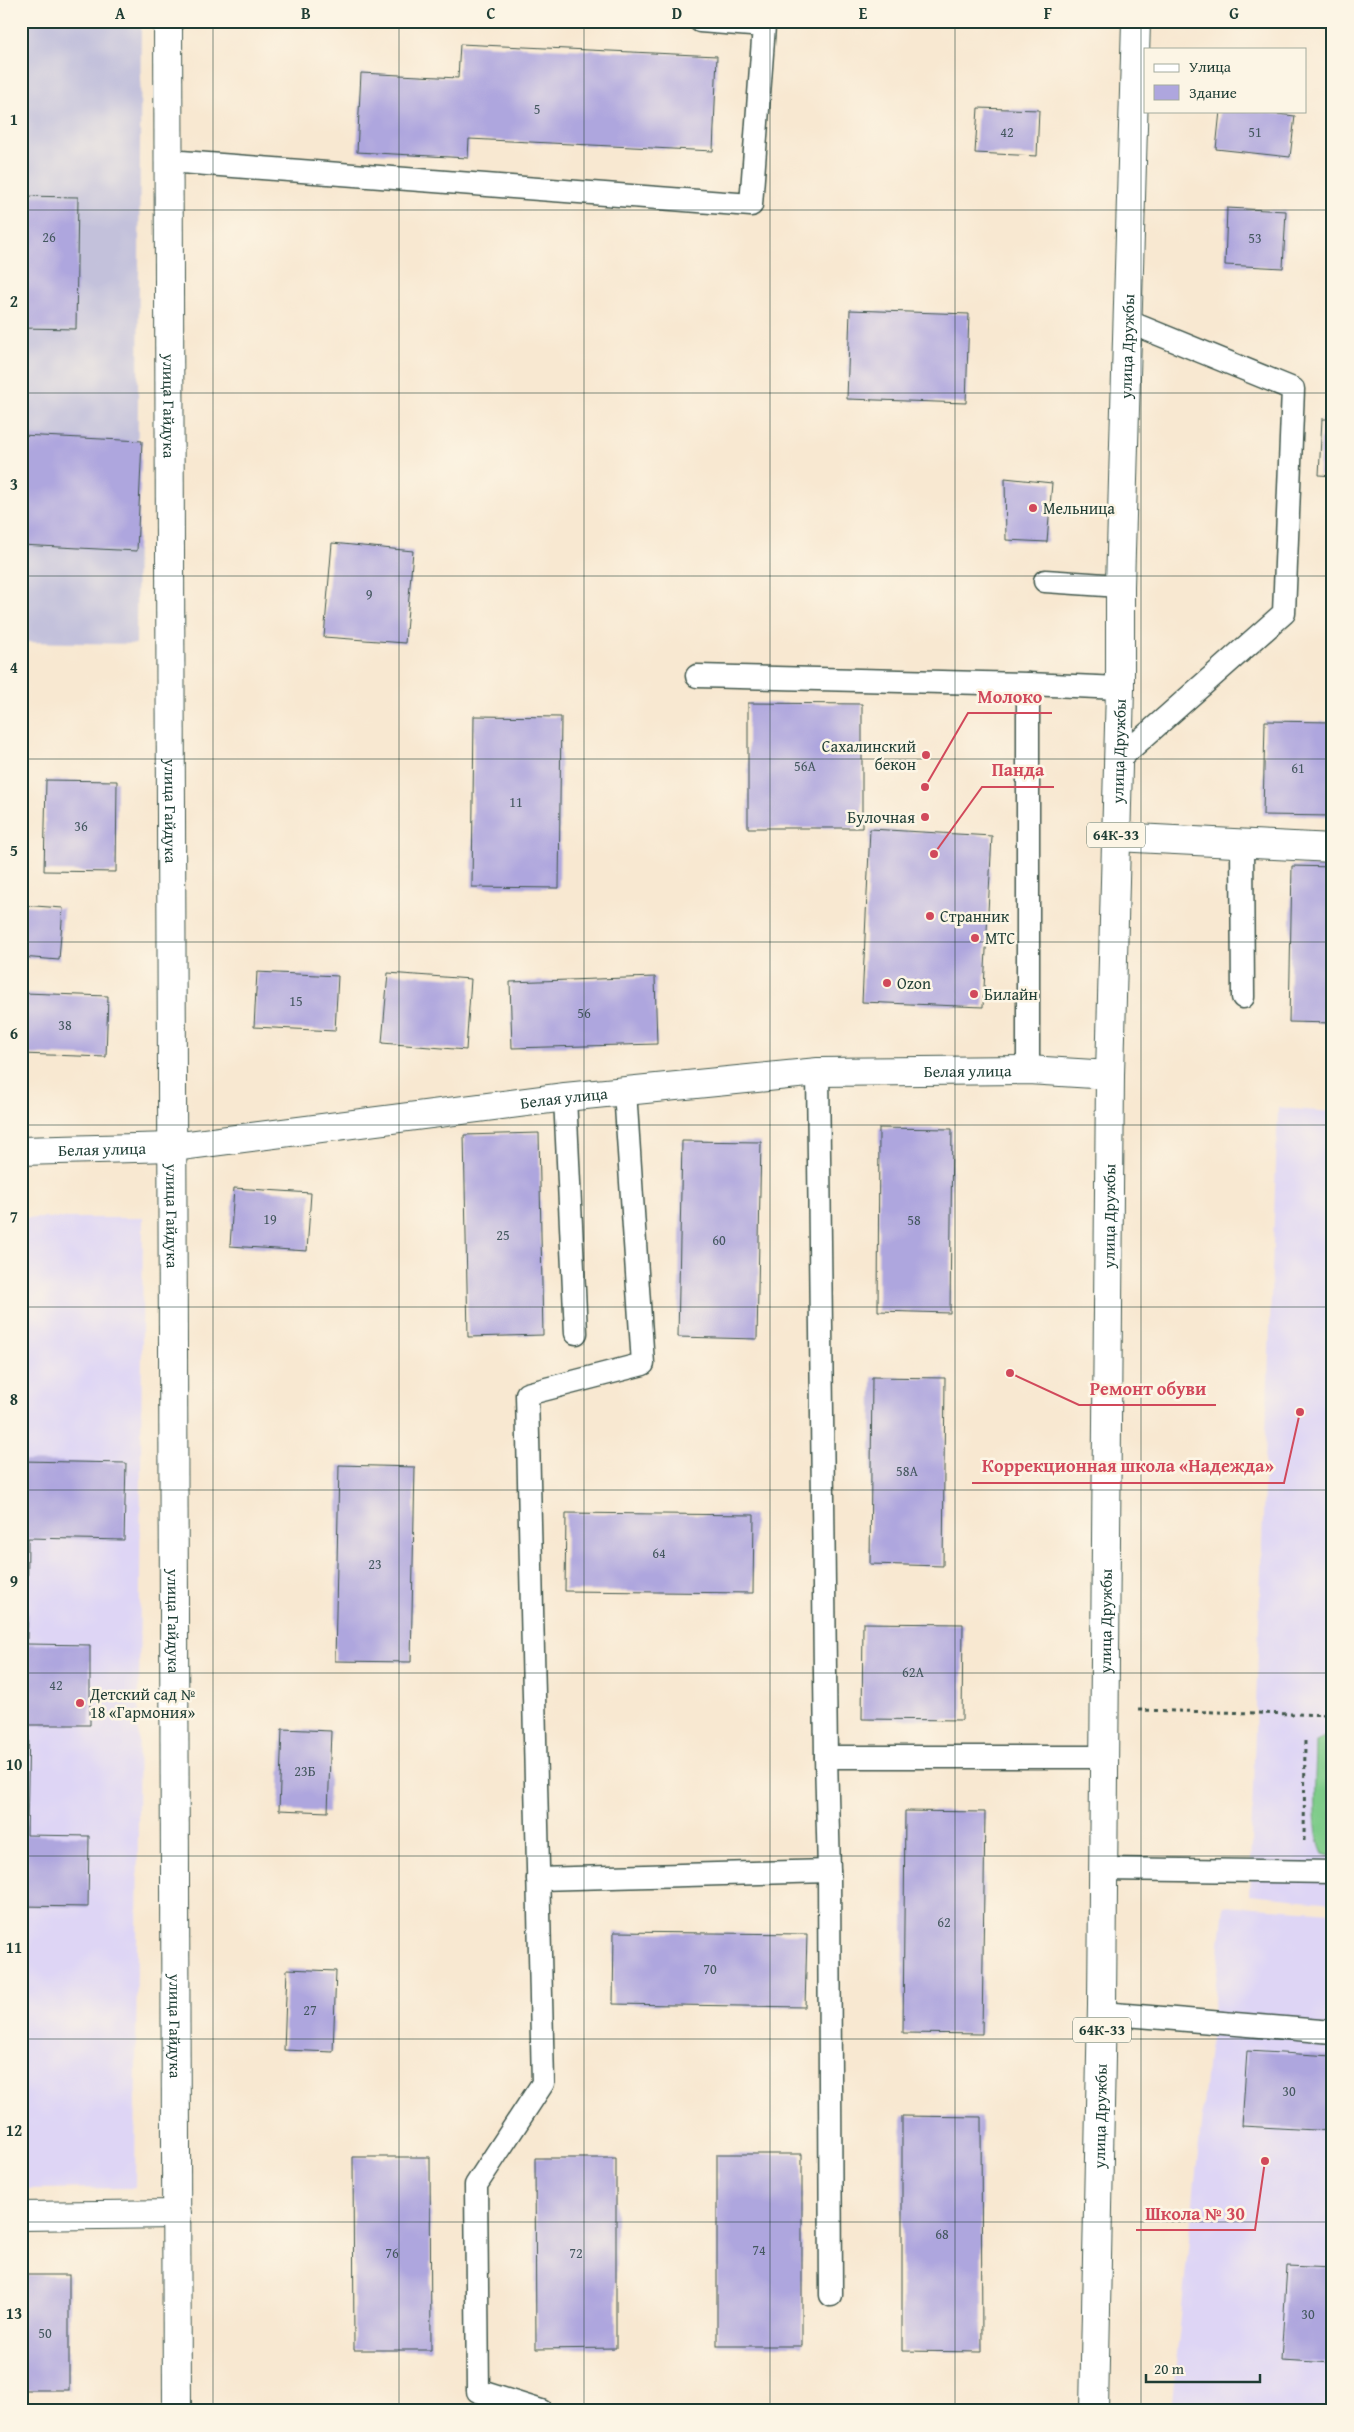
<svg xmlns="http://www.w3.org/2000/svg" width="1354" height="2432" viewBox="0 0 1354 2432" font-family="'Gentium Book Plus',serif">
	<rect width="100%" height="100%" fill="#fcf5e5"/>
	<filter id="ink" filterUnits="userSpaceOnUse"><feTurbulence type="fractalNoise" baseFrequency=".02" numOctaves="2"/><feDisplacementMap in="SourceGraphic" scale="10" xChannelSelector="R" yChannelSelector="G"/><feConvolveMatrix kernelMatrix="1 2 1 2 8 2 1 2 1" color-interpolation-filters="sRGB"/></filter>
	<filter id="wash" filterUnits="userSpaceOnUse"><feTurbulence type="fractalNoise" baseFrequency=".0096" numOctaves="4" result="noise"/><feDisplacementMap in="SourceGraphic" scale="20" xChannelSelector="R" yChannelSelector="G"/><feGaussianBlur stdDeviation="1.12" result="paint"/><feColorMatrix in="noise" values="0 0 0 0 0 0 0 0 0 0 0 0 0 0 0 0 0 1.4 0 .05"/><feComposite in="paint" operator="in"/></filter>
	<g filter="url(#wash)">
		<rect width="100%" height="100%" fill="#f8e8d1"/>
		<g fill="#ded5f5">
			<polygon points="1278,1108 1333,1112 1333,1903 1249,1895"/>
			<polygon points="21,1218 143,1218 135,2188 21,2189"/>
			<polygon points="1224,1905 1333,1912 1333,2411 1171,2411"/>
		</g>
		<polygon fill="#c3c1db" points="21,21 141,21 136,644 21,642"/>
		<path fill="#7fcc8a" stroke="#4f845f" d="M1328,1733H1333V1857L1323,1854C1310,1828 1316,1773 1316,1743Z"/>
		<g id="blocks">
			<g fill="#aea6de">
				<polygon points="460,44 717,56 713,151 469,139 468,158 357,152 361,73 458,78"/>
				<polygon points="978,108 1039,110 1037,156 975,153"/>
				<polygon points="1220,111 1251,111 1295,116 1290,157 1216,149"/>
				<polygon points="21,196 78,197 76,329 21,328"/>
				<polygon points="1227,208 1286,211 1283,268 1225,265"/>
				<polygon points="850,310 969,314 966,403 847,399"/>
				<polygon points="1322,419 1333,419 1333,476 1319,475"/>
				<polygon points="21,435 142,441 137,551 21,545"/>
				<polygon points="1005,478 1052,483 1047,542 1006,540"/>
				<polygon points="332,543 413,551 405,643 324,637"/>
				<polygon points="748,703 862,704 862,828 748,828"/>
				<polygon points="474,716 561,717 559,888 472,887"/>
				<polygon points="1265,721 1333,722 1333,816 1263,815"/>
				<polygon points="46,780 117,781 116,872 44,871"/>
				<polygon points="870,829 992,836 983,1007 862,1002"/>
				<polygon points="1292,866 1333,867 1333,1023 1289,1022"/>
				<polygon points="21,905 63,908 59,960 21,957"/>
				<polygon points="257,972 338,976 335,1031 254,1027"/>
				<polygon points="388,973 471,979 466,1050 382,1043"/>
				<polygon points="655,977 657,1044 512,1048 510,982"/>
				<polygon points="24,993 108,996 106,1057 21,1054"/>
				<polygon points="879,1128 952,1129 950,1313 878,1311"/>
				<polygon points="539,1133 543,1335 468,1337 464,1135"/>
				<polygon points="682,1141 761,1142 757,1339 678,1337"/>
				<polygon points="234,1188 311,1193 307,1251 230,1246"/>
				<polygon points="872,1377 945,1378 943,1566 870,1564"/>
				<polygon points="21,1461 126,1463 124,1540 28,1538 27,1644 90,1645 90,1725 29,1725 27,1835 89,1836 88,1907 21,1906"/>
				<polygon points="339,1465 415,1467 411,1662 335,1661"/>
				<polygon points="566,1513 754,1515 753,1593 565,1591"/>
				<polygon points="863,1623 963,1624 962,1720 862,1719"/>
				<polygon points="282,1729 331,1731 328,1812 279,1810"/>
				<polygon points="905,1811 985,1812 982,2034 903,2033"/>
				<polygon points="614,1932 807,1934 805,2007 613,2004"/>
				<polygon points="287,1969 336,1971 333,2052 284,2050"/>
				<polygon points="1247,2051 1333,2056 1333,2131 1242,2126"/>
				<polygon points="902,2116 981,2117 982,2352 902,2351"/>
				<rect x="717" y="2154" width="85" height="192"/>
				<polygon points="353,2157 430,2157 431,2350 354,2350"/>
				<polygon points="535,2158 616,2158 616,2348 536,2349"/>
				<polygon points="1287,2266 1333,2268 1333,2363 1281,2360"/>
				<rect x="21" y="2275" width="48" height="115"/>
			</g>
		</g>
	</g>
	<g filter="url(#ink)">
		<use href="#blocks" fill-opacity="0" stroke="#40574c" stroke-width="1"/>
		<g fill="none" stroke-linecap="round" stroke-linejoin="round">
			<g stroke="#40574c" stroke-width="25">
				<g id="lane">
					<polyline points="168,161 751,205 764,26 700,21"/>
					<polyline points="1045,581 1120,586"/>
					<polyline points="697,676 1028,684"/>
					<polyline points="1119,759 1284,613 1293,389 1129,322"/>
					<polyline points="1242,844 1243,997"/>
					<polyline points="1028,1070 1028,684 1120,688"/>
					<polyline points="818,1072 826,1757 1104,1757"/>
					<polyline points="565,1097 576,1333"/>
					<polyline points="826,1757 829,1871 831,2295"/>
					<polyline points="1103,1869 1333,1872"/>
					<polyline points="538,1879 829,1871"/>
					<polyline points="1102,2013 1333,2032"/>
					<polyline points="541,2411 478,2391 476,2185 543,2083 527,1394 643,1364 625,1091"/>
				</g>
			</g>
			<g stroke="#40574c" stroke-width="30">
				<g id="street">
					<path id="s1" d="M168,21L177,2411"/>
					<polyline points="1116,837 1333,848"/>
					<path id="s2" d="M21,1151L173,1147L565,1097L818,1072L1028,1070L1110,1075"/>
					<polyline points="21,2216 177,2214"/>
				</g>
			</g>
			<g stroke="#40574c" stroke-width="30">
				<g id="primary">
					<path id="s3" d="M1094,2411L1102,2005L1110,1075L1120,688V586L1136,21"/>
				</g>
			</g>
			<g stroke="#40574c" stroke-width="3" stroke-dasharray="4 4" stroke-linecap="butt">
				<polyline points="1138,1710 1333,1715"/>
				<polyline points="1304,1841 1305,1740"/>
			</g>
			<use href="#lane" stroke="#fff" stroke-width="22"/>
			<use href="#street" stroke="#fff" stroke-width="28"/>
			<use href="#primary" stroke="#fff" stroke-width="28"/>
		</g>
	</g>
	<path fill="none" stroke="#1f3d34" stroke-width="1" stroke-opacity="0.55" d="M213,21V2411M399,21V2411M584,21V2411M770,21V2411M955,21V2411M1141,21V2411M21,210H1333M21,393H1333M21,576H1333M21,759H1333M21,942H1333M21,1125H1333M21,1307H1333M21,1490H1333M21,1673H1333M21,1856H1333M21,2039H1333M21,2222H1333"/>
	<g fill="#d1495b" stroke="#fcf5e5" stroke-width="2">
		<circle cx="1033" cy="508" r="5"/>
		<circle cx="926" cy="755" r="5"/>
		<circle cx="925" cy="817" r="5"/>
		<circle cx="930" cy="916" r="5"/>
		<circle cx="975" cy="938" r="5"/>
		<circle cx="887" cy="983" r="5"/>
		<circle cx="974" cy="994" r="5"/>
		<circle cx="80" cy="1703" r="5"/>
	</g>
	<g text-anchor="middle" stroke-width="5" stroke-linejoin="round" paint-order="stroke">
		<g font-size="14" fill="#43575e">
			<text x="537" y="114">5</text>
			<text x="1007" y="137">42</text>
			<text x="1255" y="137">51</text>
			<text x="49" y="242">26</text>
			<text x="1255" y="243">53</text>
			<text x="369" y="599">9</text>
			<text x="805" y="771">56А</text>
			<text x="1298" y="773">61</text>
			<text x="516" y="807">11</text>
			<text x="81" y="831">36</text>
			<text x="296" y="1006">15</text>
			<text x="584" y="1018">56</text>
			<text x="65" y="1030">38</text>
			<text x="270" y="1224">19</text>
			<text x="914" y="1225">58</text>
			<text x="503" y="1240">25</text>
			<text x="719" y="1245">60</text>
			<text x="907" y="1476">58А</text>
			<text x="659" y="1558">64</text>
			<text x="375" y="1569">23</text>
			<text x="913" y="1677">62А</text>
			<text x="56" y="1690">42</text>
			<text x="305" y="1776">23Б</text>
			<text x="944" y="1927">62</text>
			<text x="710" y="1974">70</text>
			<text x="310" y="2015">27</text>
			<text x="1289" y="2096">30</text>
			<text x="942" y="2239">68</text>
			<text x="759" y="2255">74</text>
			<text x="392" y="2258">76</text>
			<text x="576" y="2258">72</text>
			<text x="1308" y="2319">30</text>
			<text x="45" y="2338">50</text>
		</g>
		<g fill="#fcf5e5" stroke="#617469" stroke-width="1">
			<rect x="1087" y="822.5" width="58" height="25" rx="4"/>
			<rect x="1073" y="2017.5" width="58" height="25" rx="4"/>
		</g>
		<g font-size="15" font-weight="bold" fill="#1f3d34">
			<text x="1116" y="840">64К-33</text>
			<text x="1102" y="2035">64К-33</text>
		</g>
		<g font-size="16" fill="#1f3d34" stroke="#fcf5e5">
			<text dy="6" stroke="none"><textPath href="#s3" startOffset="2065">улица Дружбы</textPath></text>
			<text dy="6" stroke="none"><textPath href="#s1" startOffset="385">улица Гайдука</textPath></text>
			<text dy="6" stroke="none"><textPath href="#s3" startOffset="1660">улица Дружбы</textPath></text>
			<text dy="6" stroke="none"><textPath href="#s1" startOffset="790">улица Гайдука</textPath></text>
			<text dy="6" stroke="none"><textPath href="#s2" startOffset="951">Белая улица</textPath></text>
			<text dy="6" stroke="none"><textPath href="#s2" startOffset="546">Белая улица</textPath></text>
			<text dy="6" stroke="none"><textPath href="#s2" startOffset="81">Белая улица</textPath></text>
			<text dy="6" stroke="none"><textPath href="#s1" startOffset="1195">улица Гайдука</textPath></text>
			<text dy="6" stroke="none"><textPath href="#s3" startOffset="1195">улица Дружбы</textPath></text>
			<text dy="6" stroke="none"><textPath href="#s1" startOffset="1600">улица Гайдука</textPath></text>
			<text dy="6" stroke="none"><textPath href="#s3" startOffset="790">улица Дружбы</textPath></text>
			<text dy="6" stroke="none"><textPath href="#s1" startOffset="2005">улица Гайдука</textPath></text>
			<text dy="6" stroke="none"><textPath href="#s3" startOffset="295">улица Дружбы</textPath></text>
		</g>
		<g font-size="16" fill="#1f3d34" stroke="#fcf5e5" text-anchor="start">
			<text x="1043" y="514">Мельница</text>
			<text x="916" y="752" text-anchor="end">Сахалинский<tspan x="916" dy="18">бекон</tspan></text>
			<text x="915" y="823" text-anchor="end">Булочная</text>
			<text x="940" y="922">Странник</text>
			<text x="985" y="944">МТС</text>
			<text x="897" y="989">Ozon</text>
			<text x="984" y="1000">Билайн</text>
			<text x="90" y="1700">Детский сад №<tspan x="90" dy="18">18 «Гармония»</tspan></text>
		</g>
	</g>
	<path fill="none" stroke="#d1495b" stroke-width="2" d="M925 787L968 713H1052M934 854L982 787H1054M1010 1373L1079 1405H1216M1300 1412L1284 1483H972M1265 2161L1255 2230H1136"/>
	<g fill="#d1495b" stroke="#fcf5e5" stroke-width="2">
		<circle cx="925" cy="787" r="5"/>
		<circle cx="934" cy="854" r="5"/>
		<circle cx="1010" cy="1373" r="5"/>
		<circle cx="1300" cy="1412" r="5"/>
		<circle cx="1265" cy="2161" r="5"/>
	</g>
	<g font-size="18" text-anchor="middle" font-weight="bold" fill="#d1495b" stroke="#fcf5e5" stroke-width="5" stroke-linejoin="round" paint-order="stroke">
		<text x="1010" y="703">Молоко</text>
		<text x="1018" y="776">Панда</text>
		<text x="1148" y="1395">Ремонт обуви</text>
		<text x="1128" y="1472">Коррекционная школа «Надежда»</text>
		<text x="1195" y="2220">Школа № 30</text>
	</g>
	<rect width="1354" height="2432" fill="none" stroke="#fcf5e5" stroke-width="55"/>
	<rect x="1144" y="48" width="162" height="65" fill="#fcf5e5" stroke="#a4ab9e"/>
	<rect x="1154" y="64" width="25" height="8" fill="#ffffff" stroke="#a4ab9e"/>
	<text x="1189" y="72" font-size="15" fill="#1f3d34">Улица</text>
	<rect x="1154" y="85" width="25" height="15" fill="#aea6de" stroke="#a4ab9e"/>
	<text x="1189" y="98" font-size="15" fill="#1f3d34">Здание</text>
	<path d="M1146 2374v8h114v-8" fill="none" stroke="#1f3d34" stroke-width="2.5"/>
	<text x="1154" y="2374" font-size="15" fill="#1f3d34" stroke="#fcf5e5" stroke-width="4" paint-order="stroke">20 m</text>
	<rect x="28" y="28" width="1298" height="2376" fill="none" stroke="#1f3d34" stroke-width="2"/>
	<g font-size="16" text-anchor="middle" font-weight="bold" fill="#1f3d34">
		<text x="120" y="19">A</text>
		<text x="306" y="19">B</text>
		<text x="491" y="19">C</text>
		<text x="677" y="19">D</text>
		<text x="863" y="19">E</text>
		<text x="1048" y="19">F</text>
		<text x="1234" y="19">G</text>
		<text x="14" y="125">1</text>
		<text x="14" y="307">2</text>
		<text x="14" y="490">3</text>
		<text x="14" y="673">4</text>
		<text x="14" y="856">5</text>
		<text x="14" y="1039">6</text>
		<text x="14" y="1222">7</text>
		<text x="14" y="1405">8</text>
		<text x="14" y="1587">9</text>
		<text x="14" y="1770">10</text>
		<text x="14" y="1953">11</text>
		<text x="14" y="2136">12</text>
		<text x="14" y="2319">13</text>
	</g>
</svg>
